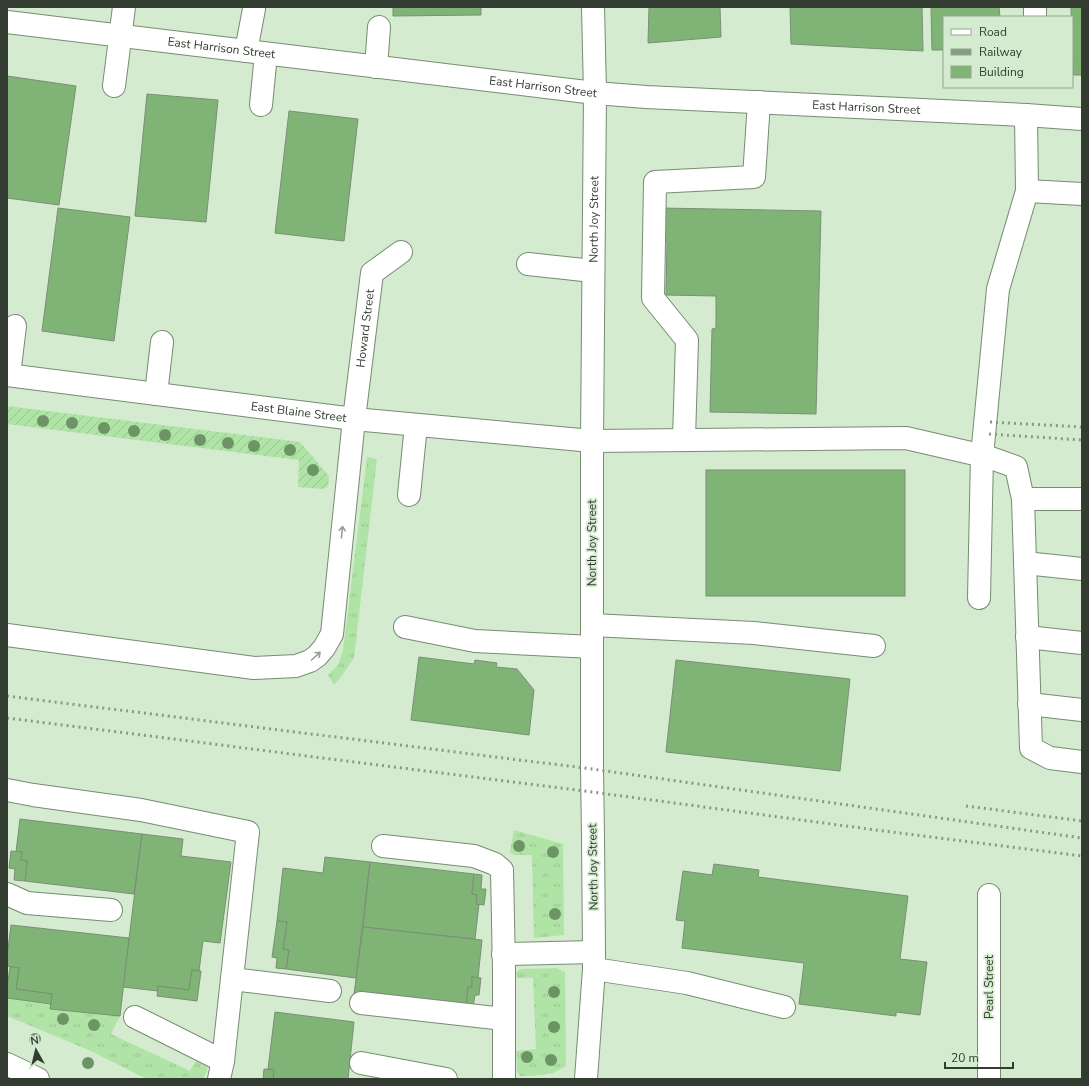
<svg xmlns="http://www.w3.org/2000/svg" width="1089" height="1086" viewBox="0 0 1089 1086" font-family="'Nunito Sans',sans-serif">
	<defs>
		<pattern id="grass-tufts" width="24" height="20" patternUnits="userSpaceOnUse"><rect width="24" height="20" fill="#b0e4a6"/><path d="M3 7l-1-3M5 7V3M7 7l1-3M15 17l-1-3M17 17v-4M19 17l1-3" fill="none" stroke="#98c48f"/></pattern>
		<pattern id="garden-furrows" width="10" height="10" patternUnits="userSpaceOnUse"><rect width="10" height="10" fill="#b0e4a6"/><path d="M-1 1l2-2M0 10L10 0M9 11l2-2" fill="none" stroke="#98c48f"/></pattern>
	</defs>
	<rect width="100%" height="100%" fill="#d4ebcf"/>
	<g fill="url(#grass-tufts)">
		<polygon points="367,457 377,459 354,658 341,677 334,685 328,675 338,665 343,651"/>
		<polygon points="514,830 563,844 564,935 534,938 532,855 514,855 510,852"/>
		<polygon points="556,968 565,972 566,1066 553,1073 533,1076 520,1076 517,1072 516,1051 536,1049 533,978 517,978 516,972 521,969"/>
		<path d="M7,998L51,1004V1009L120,1016L111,1034L190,1071L197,1059L207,1061C209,1068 206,1073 203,1079H147L91,1051L7,1016Z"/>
	</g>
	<polygon fill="url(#garden-furrows)" points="7,406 300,442 329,476 328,487 322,489 298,487 299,460 7,424"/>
	<g fill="#80b476" stroke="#7a8f76">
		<polygon points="393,7 481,7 481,15 393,16"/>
		<polygon points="649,7 720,7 721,37 648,43"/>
		<polygon points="790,7 922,7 923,51 791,44"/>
		<polygon points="931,7 999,7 1000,17 944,17 944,50 932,50"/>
		<polygon points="1071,7 1082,7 1082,75 1073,75"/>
		<polygon points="7,76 76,86 59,205 7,198"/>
		<polygon points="147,94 218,100 206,222 135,216"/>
		<polygon points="289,111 358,119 344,241 275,233"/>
		<polygon points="58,208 130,217 114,341 42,331"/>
		<polygon points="661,208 821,211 816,414 710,412 712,329 716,328 716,296 666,295 667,241 660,241"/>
		<rect x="706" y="470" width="199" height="126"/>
		<polygon points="419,657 474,664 475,660 497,663 496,667 517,669 534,690 529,735 411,720"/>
		<polygon points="676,660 850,679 840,771 666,752"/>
		<polygon points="20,819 142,834 134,894 25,881 27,861 21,860 22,852 16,852"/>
		<polygon points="142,834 183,839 181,856 231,862 220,943 203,941 199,971 192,970 189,990 158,986 158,991 123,987"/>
		<polygon points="11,851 22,852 21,860 27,861 25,881 14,880 15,869 9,868"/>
		<polygon points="325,857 370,862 356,978 286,969 289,950 283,949 287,922 277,921 283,868 323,873"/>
		<polygon points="370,862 474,874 472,894 477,895 476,904 479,904 475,939 363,927"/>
		<polygon points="714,864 759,870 758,877 908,896 900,959 927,962 920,1015 896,1012 896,1016 799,1004 804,963 682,948 685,921 676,920 683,871 712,875"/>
		<polygon points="474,874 482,875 481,889 486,889 484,905 476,904 477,895 472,894"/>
		<polygon points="277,921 287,922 283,949 289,950 286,969 276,968 277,958 272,957"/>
		<polygon points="11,925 129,938 120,1016 50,1009 52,994 16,989 19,968 7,966 7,957"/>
		<polygon points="363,927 482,940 478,978 472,977 472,987 468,987 466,1006 354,994"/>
		<polygon points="10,967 19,968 16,989 52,994 51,1004 7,998 7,987"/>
		<polygon points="192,970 201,971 197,1001 157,996 158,986 189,990"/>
		<polygon points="472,977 481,978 479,995 475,995 473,1007 466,1006 468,987 472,987"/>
		<polygon points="275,1012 354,1022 348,1079 273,1079 274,1070 268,1069"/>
		<polygon points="264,1069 274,1070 273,1079 263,1079"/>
	</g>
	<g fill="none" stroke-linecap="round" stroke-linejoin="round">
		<g stroke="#778c73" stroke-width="24">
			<g id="minor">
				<polyline points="1035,7 1035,17"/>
				<path id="s1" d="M7,22L595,93L646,97L1026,115L1082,119"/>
				<polyline points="246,51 254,9"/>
				<polyline points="376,67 379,27"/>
				<polyline points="114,86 124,7"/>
				<polyline points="261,105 266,54"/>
				<polyline points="1027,191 1082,194"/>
				<polyline points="528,264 593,271"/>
				<path id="s2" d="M7,375L354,419L592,441L906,438L988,457L1016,467L1023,499L1031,748L1050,758L1082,762"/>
				<polyline points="9,375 15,326"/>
				<polyline points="156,394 162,342"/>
				<polyline points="684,439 687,340 653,298 655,182 754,177 759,102"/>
				<polyline points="409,495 416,425"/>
				<polyline points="1023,499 1082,499"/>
				<polyline points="1025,563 1082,569"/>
				<polyline points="979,598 982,456 998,289 1027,191 1026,115"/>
				<polyline points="592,625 754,633 874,646"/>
				<polyline points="405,627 475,641 592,647"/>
				<path id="s3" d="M7,635L254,668L296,666L310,661L317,656L324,648L332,634L354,419L372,273L401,252"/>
				<polyline points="1027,637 1082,643"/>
				<polyline points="1029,704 1082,710"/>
				<polyline points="7,790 33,795 141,810 248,832 223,1061 219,1079"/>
				<polyline points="383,846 474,856 495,864 502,870 504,971 504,1079"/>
				<polyline points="7,894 27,903 111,910"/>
				<polyline points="503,954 594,952"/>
				<polyline points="594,969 687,983 784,1007"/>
				<polyline points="232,979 330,991"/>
				<polyline points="361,1003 504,1019"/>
				<polyline points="135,1017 223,1061"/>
				<polyline points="361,1063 446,1079"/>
				<path id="s4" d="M586,1079L594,969V952L593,836L592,769V441L595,93L593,7"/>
				<polyline points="989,1079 989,895"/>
			</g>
		</g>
		<g stroke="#778c73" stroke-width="24">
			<polyline id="major" points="7,1064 38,1079"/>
		</g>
		<use href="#minor" stroke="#fff" stroke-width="22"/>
		<use href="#major" stroke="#fff" stroke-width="22"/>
		<g stroke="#899985" stroke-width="3" stroke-dasharray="2 4" stroke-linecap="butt">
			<polyline points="990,422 1082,427"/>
			<polyline points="989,434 1082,440"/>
			<polyline points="7,696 592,769 1082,838"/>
			<polyline points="7,718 592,792 891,832 1082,856"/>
			<polyline points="966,806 1082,821"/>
		</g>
	</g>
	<g fill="#6d9465">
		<circle cx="43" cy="421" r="6"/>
		<circle cx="72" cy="423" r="6"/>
		<circle cx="104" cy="428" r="6"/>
		<circle cx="134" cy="431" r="6"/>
		<circle cx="165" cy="435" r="6"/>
		<circle cx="200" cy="440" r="6"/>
		<circle cx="228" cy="443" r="6"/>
		<circle cx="254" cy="446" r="6"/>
		<circle cx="290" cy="450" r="6"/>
		<circle cx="313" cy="470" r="6"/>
		<circle cx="519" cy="846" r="6"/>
		<circle cx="553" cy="852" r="6"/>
		<circle cx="555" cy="914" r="6"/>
		<circle cx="554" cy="992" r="6"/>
		<circle cx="63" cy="1019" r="6"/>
		<circle cx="94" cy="1025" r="6"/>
		<circle cx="554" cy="1027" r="6"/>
		<circle cx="35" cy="1039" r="6"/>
		<circle cx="527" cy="1057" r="6"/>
		<circle cx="551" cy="1060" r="6"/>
		<circle cx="88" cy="1063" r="6"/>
	</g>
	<defs><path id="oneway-shaft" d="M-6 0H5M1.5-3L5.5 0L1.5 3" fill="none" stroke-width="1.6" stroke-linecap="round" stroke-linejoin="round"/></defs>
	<g stroke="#999e98">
		<use href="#oneway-shaft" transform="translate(342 532) rotate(-84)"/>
		<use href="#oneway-shaft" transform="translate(316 656) rotate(-42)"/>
	</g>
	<g text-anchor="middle" stroke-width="3.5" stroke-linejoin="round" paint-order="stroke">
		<g font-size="12" fill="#333c31" stroke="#d4ebcf">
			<text dy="4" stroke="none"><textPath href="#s1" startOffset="216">East Harrison Street</textPath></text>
			<text dy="4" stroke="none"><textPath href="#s1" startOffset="540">East Harrison Street</textPath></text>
			<text dy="4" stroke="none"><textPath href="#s1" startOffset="864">East Harrison Street</textPath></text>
			<text dy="4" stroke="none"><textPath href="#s4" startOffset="860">North Joy Street</textPath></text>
			<text dy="4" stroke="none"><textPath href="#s3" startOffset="649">Howard Street</textPath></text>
			<text dy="4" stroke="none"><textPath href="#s2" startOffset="294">East Blaine Street</textPath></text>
			<text transform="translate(592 543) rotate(-90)" y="4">North Joy Street</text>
			<text transform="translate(593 867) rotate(-91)" y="4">North Joy Street</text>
			<text transform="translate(989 987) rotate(-90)" y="4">Pearl Street</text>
		</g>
	</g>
	<rect width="1089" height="1086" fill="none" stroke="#333c31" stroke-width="16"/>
	<rect x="943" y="16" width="130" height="72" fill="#d4ebcf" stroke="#94a590"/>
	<rect x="951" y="29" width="20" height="6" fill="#ffffff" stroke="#94a590"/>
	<text x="979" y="36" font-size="12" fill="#333c31">Road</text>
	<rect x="951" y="49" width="20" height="6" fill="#899985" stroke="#94a590"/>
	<text x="979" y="56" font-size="12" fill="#333c31">Railway</text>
	<rect x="951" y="66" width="20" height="12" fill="#80b476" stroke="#94a590"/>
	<text x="979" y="76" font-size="12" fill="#333c31">Building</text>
	<g transform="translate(36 1050) rotate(352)" stroke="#d4ebcf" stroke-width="3" paint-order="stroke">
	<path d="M0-3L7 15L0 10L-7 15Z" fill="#333c31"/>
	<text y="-6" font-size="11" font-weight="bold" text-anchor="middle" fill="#333c31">N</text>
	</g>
	<path d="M945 1062v6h68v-6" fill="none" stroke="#333c31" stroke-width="2"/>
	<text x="951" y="1062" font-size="12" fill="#333c31" stroke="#d4ebcf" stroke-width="3" paint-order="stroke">20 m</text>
</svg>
